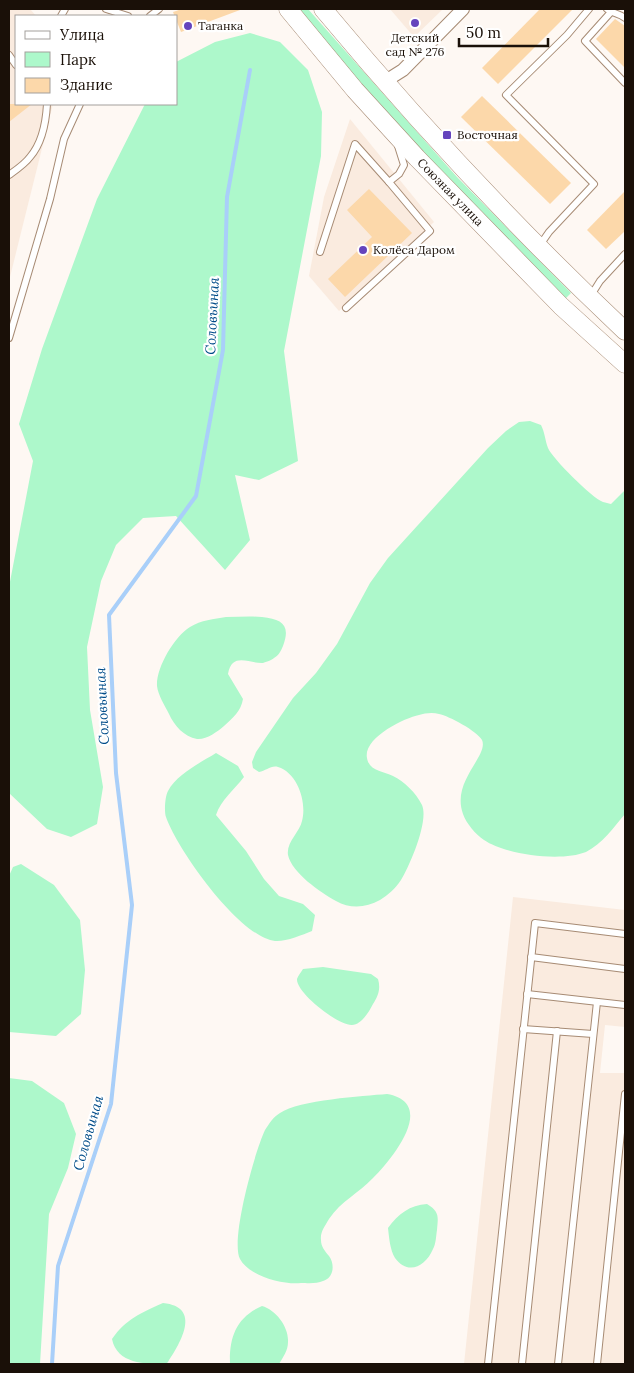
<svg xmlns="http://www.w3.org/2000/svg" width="634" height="1373" viewBox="0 0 634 1373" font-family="Lora,serif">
	<rect width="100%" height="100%" fill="#fef8f3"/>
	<g fill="#faebdf">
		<polygon points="9,9 30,9 36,16 16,16 16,104 53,104 9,281"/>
		<polygon points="390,9 443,9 414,37"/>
		<polygon points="350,119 434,222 339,311 309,276 324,197"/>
		<polygon points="513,897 625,910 625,1027 605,1025 600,1073 625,1073 625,1364 464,1364"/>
	</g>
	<g fill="#adf8cb">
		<polygon points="294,9 308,9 457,177 571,293 564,300 435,169"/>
		<polygon points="250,33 280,42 308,70 322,112 321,156 284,351 298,461 259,480 235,475 250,540 225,570 176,516 143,518 116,545 101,581 87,647 90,710 103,787 97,824 71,837 47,829 9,793 9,587 33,461 19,424 42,349 97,199 145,104 176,104 176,62 215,42"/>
		<path d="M530,421L541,425C545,433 545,440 548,448C552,458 592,498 603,502C606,503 608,503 611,504L625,490V814C614,827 602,844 586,852C561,862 506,855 484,840C476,835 466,823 463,814C451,781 489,756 482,740C477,731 449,716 439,714C433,712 425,713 419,715C404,718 363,738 367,758C369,771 383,771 393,776C404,781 416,793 422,805C429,821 410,865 401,880C395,889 388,895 380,900C366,908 350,909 336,901C320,892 292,873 288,855C286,842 300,832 302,821C307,803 298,773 278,767C271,765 266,771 259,772L253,768L252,762L256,752L293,698L316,673L337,644L370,583L388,558L488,448L506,431L519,422Z"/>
		<path d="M226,617C238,617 250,616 262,617C282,619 291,625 283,646C281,651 278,656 274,658C272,660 266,662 263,663C250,664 232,651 228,674L243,699C241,711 233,718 224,726C217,732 206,740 197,739C184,737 174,725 169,714C165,706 158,695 157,686C156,668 174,637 190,627C201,620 214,619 226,617Z"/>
		<path d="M216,753L238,766L244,777C234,790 221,800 216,815L246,851L264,879L279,896L303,904L315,915L312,931C302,935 285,942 275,941C239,937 177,849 166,817C164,812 165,796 168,791C177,774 200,763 216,753Z"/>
		<polygon points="21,864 54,885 80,920 85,970 81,1014 56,1036 9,1032 9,876 13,867"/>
		<path d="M323,967L371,974L378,979C381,989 378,996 373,1004C369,1012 361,1025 352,1025C339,1026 296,993 297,979C298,976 301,972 303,969Z"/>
		<polygon points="9,1078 32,1081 64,1103 76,1134 68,1168 49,1214 40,1364 9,1364"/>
		<path d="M387,1094C438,1103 392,1159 373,1178C359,1193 341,1201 329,1219C325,1226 320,1232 321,1240C321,1247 325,1251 329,1256C335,1264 334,1278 323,1281C317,1284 307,1283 301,1283C283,1285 249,1276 240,1259C230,1240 255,1151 265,1130C269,1124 273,1117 280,1113C299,1100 363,1096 387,1094Z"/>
		<path d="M427,1204C440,1212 438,1217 437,1230C436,1236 436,1244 433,1249C426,1266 408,1276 395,1258C390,1250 389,1237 388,1228C398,1214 410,1205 427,1204Z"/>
		<path d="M163,1303C202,1307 181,1342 168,1362L166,1364C145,1364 117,1364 112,1339C126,1319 141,1313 163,1303Z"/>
		<path d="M262,1306C276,1310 289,1327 288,1342C288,1351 283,1357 279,1364H230C229,1338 236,1317 262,1306Z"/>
	</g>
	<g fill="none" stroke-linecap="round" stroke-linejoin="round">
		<polyline stroke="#a9cff9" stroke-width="4" points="52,1364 58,1266 111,1104 132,905 116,773 109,615 196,496 223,350 227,197 250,70"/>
	</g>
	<g fill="#fcd8aa">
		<polygon points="182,9 240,9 240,10 181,32 173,12"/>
		<polygon points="540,9 573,9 498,84 482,68"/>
		<polygon points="615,19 625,26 625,68 596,39"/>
		<polygon points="482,96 571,183 550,204 461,117"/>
		<polygon points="9,104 32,104 9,122"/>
		<polygon points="369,189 412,233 345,297 328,279 372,237 347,210"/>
		<polygon points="625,191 625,231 606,249 587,230"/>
	</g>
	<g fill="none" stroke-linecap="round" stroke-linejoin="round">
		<g stroke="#a78b74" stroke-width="8">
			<g id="lane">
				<polyline points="106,9 128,16"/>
				<path d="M607,9C613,14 619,13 625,18"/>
				<polyline points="611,12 585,41 625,83"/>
				<polyline points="61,16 65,9"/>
				<polyline points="150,16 159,9"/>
				<polyline points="9,55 16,65"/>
				<path d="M9,175C16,170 25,164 30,157C43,142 46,122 47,104"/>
				<polyline points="540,245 549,232 594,184 506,95 567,35 589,9"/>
				<polyline points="320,252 355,144 389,182 399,174 404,165 398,146"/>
				<polyline points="590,297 600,281 625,254"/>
				<polyline points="346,308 430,231 389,182"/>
				<polyline points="9,338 50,199 64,139 80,104"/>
				<polyline points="531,957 625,969"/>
				<polyline points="527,994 625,1005"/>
				<polyline points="523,1029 593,1034"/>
				<polyline points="488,1364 535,923 625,934"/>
				<polyline points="522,1364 557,1031"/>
				<polyline points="558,1364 597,1002"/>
				<polyline points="597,1364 625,1094"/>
			</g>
		</g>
		<g stroke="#a78b74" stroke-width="14">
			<polyline id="street" points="384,82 403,70 463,9"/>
		</g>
		<g stroke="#a78b74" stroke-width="19">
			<g id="secondary">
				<path id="s1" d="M288,9L355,90L417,158L561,306L625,364"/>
				<path d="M323,9C417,122 518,230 625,331"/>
			</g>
		</g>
		<use href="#lane" stroke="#fff" stroke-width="6"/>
		<use href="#street" stroke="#fff" stroke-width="12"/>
		<use href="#secondary" stroke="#fff" stroke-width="18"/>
	</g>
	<g fill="#6544bd" stroke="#fff" stroke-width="2">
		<circle cx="415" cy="23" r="5"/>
		<circle cx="188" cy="26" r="5"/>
		<rect x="442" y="130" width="10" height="10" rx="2.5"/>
		<circle cx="363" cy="250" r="5"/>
	</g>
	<g text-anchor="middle" stroke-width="4.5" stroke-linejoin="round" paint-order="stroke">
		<g font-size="12" fill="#1a1008" stroke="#fff" text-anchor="start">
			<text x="198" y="30">Таганка</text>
			<text x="415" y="42" text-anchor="middle">Детский<tspan x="415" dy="14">сад № 276</tspan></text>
			<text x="457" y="139">Восточная</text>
			<text x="373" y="254">Колёса Даром</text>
		</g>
		<g font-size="12" fill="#1a1008" stroke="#fff">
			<text dy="4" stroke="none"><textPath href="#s1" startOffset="245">Союзная улица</textPath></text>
		</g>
		<g font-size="14" font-style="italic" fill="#004c89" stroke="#fff">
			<text transform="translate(212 316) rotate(-87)" y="5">Соловьиная</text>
			<text transform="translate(102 706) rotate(-93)" y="5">Соловьиная</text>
			<text transform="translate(88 1133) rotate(-74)" y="5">Соловьиная</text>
		</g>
	</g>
	<rect width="634" height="1373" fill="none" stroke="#1a1008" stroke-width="20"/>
	<rect x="15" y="15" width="162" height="90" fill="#ffffff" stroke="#a39f9c"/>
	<rect x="25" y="31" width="25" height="8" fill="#ffffff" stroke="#a39f9c"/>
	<text x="60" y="40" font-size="15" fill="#1a1008">Улица</text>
	<rect x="25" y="52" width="25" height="15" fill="#adf8cb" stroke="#a39f9c"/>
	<text x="60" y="65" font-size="15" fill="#1a1008">Парк</text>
	<rect x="25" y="78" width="25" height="15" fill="#fcd8aa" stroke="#a39f9c"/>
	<text x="60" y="90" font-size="15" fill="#1a1008">Здание</text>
	<path d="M459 38v8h89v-8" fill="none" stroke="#1a1008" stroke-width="2.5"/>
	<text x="466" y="38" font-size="15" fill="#1a1008" stroke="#ffffff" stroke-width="4" paint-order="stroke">50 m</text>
</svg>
